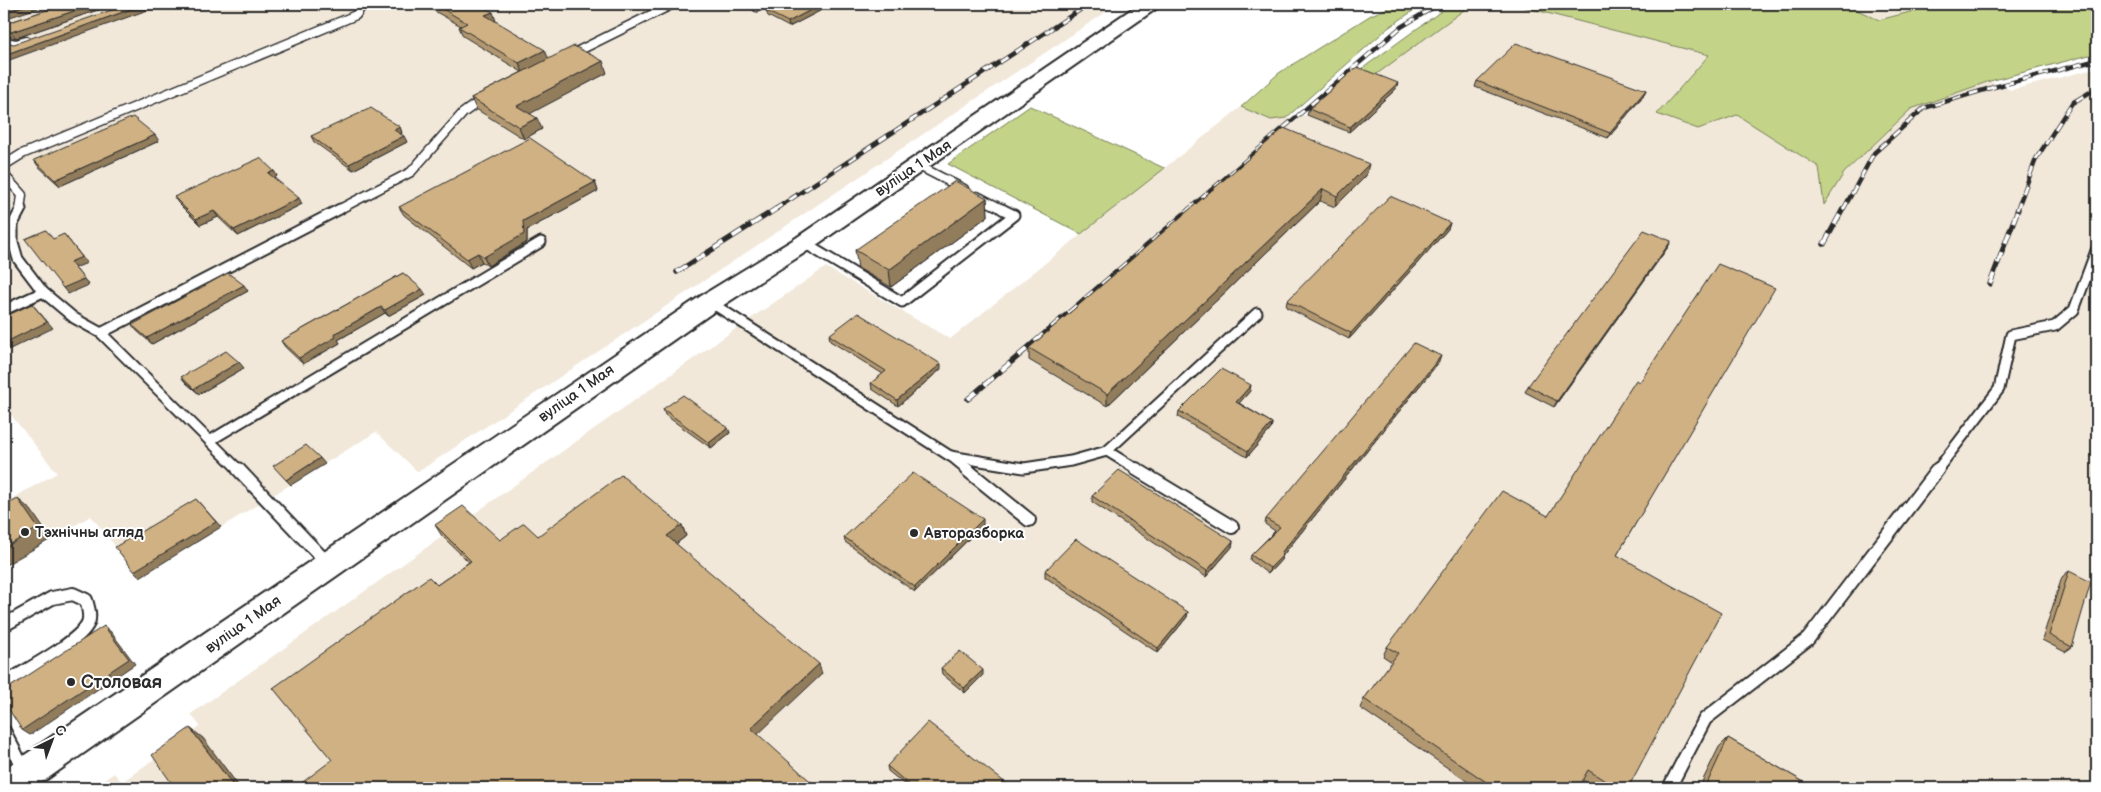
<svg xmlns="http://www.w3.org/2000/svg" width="2101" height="792" viewBox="0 0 2101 792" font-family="'Balsamiq Sans',sans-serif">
	<rect width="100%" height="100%" fill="#fff"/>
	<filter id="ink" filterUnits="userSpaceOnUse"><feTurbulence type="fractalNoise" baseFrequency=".02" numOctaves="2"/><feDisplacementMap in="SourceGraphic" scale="10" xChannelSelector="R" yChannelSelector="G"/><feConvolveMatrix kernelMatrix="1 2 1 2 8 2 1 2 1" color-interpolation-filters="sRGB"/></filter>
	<g filter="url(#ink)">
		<g fill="#f1e8da">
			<polygon points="4,4 1118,4 418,472 376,432 140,577 91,516 4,566 4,503 57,473 4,406"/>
			<polygon points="1472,4 1512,4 1709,55 1657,114 1698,129 1737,114 1819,167 1824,204 1844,173 1911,109 1990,81 2011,90 2097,68 2097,788 93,788 114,773 122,782 200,726 191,714 734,330 826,267 950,339 1241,107 1271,120 1307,115 1356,73 1370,78"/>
			<polygon points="1844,4 1941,4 1879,20"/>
		</g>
		<g fill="#c3d387" stroke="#777f59">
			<polygon points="1398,4 1423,4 1388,28 1286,118 1271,120 1241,107 1279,73 1371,15"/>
			<polygon points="1451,4 1472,4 1370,79 1356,73"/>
			<polygon points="1512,4 1844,4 1879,20 1941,4 2097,4 2097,53 1990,81 1911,109 1844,173 1824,205 1819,167 1737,115 1698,129 1657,114 1709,55"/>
			<polygon points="1030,106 1164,168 1165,168 1081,234 948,164"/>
		</g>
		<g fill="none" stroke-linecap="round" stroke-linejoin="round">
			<g stroke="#2b2b2b" stroke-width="11">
				<g id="lane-far2">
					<polyline points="757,7 763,4"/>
					<polyline points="4,40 5,42 16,44 26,41"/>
					<polyline points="570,55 673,4"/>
					<polyline points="917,165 964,189"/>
					<polyline points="4,168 6,164 22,154 356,15 361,7 359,4"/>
					<polyline points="4,175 22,195 20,210"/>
					<polyline points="977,196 1004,210"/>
					<polyline points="338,210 411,172 463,113 485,97"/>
				</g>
			</g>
			<g stroke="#2b2b2b" stroke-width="13">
				<g id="lane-far1">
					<polyline points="13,224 21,209"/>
					<polyline points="4,228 13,224 13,242 18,259 43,292 74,318 101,333 239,470"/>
					<polyline points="804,243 902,302 1014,215 1002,209"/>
					<polyline points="710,302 950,456 1024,468 1071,461 1107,451 1257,313"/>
					<polyline points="4,310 43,292"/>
					<polyline points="101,333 340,209"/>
					<polyline points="211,440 541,242"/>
					<polyline points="1107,451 1138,470"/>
					<polyline points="951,456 968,470"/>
					<polyline points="1937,470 1999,389 2011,335 2055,326 2074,310 2097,248"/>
				</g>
			</g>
			<g stroke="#2b2b2b" stroke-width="16">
				<g id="lane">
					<polyline points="238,469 328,564"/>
					<polyline points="966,469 1029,520"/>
					<polyline points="1136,469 1232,527"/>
					<path d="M4,625L52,598L73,594L86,600C88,607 91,616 88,623C79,643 24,671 4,684"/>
					<polyline points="4,731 24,770"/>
					<polyline points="1669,788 1705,719 1808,639 1938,469"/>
				</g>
			</g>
			<g stroke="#2b2b2b" stroke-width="4">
				<polygon id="secondary" points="1139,4 1160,4 1157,8 812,248 719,308 34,788 4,788 4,769 701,296 796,238"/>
			</g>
			<use href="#lane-far2" stroke="#fff" stroke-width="8"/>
			<use href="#lane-far1" stroke="#fff" stroke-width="9"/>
			<use href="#lane" stroke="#fff" stroke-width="12"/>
			<use href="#secondary" fill="#fff" fill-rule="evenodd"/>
			<g stroke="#2b2b2b" stroke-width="4.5">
				<g id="rail-far1">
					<polyline points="774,210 1089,4"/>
					<polyline points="1188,210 1401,27 1439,4"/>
					<polyline points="1843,210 1874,153 1924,108 1994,87 2097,60"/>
					<polyline points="2017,210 2036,159 2072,103 2097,88"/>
				</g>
			</g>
			<g stroke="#2b2b2b" stroke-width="5.5">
				<g id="rail">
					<polyline points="1824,244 1843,209"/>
					<polyline points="677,272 776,209"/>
					<polyline points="1990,284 2018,209"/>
					<polyline points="968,399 1190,209"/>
				</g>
			</g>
			<use href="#rail-far1" stroke="#fff" stroke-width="3" stroke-dasharray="9" stroke-linecap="butt"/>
			<use href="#rail" stroke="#fff" stroke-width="4" stroke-dasharray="11" stroke-linecap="butt"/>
		</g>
		<g fill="#b29871" stroke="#2b2b2b">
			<polygon points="65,4 115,4 16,38 4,35 4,24"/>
			<polygon points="422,4 478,4 496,21 495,21 548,59 607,73 530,113 542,129 524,139 476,109 471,98 522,72 463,36 459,27 461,26"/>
			<polygon points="833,4 789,27 768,16 766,11"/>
			<polygon points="1477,81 1646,90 1643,96 1608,138 1475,87"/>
			<polygon points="1396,89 1349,132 1307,115 1309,109"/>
			<polygon points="400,127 402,133 400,134 407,142 353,170 314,142 311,136"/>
			<polygon points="1284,128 1366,176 1335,207 1320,201 1107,406 1029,360 1029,348"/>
			<polygon points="159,141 60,186 38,166 34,160"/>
			<polygon points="274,171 277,176 274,178 302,204 238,236 218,217 200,225 178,203 174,197"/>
			<polygon points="595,182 598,191 527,230 527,242 488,266 482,262 471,268 404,215 399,207"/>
			<polygon points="987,198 988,216 891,287 858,268 855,250"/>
			<polygon points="1450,223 1448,229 1349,339 1286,307 1287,301"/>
			<polygon points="1671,241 1668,247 1554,407 1525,392 1528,386"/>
			<polygon points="403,273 426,295 388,316 385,313 338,340 340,343 303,364 285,347 281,341"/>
			<polygon points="248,291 152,344 137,331 132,325"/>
			<polygon points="829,335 941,369 898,406 872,389 871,383 883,374 830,341"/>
			<polygon points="1439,362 1283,555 1281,560 1268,574 1250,560 1251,555 1275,531 1265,524 1266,519"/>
			<polygon points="244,368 199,394 186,383 181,377"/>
			<polygon points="1250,391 1239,403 1272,423 1271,429 1247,457 1178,417 1179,411"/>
			<polygon points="663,409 728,428 730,433 711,448 665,415"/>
			<polygon points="1701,411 1617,555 1628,788 1595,788 1583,780 1578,788 1477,788 1360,708 1364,699 1392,662 1383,656 1387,647 1548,516"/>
			<polygon points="1092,496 1233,541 1232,547 1206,577 1092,502"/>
			<polygon points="435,525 500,540 538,536 682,525 686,536 676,544 822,674 332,760 437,585 469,562 442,536"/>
			<polygon points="983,525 915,592 845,542 844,537"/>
			<polygon points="1045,571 1188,612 1187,617 1158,653 1045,577"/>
			<polygon points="2069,571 2072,647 2065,652 2042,640 2062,577"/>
			<polygon points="941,668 983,675 965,693 942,674"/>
			<polygon points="1728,738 1814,788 1699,788 1719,747"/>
			<polygon points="887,766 1012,788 909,788 888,771"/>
		</g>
		<g fill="#917c5c" stroke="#2b2b2b">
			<polygon points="29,4 50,4 4,19 4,12"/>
			<polygon points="95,4 115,4 16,38 11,32"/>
			<polygon points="145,4 164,4 4,62 4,55"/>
			<polygon points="822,4 833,4 789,27 788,22"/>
			<polygon points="493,12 496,21 489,24 485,15"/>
			<polygon points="545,50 549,60 523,72 519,63"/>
			<polygon points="603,61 607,73 522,118 517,106"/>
			<polygon points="1398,83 1396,89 1349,132 1350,127"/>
			<polygon points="1646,90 1643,96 1608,138 1610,133"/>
			<polygon points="537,118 542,129 524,139 519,127"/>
			<polygon points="400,127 402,133 397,136 394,130"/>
			<polygon points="155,135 159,141 60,186 55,180"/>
			<polygon points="404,136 407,142 353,170 349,164"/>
			<polygon points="1369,164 1366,176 1335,207 1337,196"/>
			<polygon points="274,171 277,176 272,179 268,173"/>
			<polygon points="595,182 598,191 527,230 527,242 488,266 484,257 523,221"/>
			<polygon points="1323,189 1320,201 1107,406 1107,394"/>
			<polygon points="299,198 302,204 238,236 234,230"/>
			<polygon points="987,198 988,216 891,287 889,270"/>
			<polygon points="214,211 218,217 200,225 196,219"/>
			<polygon points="1450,223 1448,229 1349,339 1351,333"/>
			<polygon points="64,234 87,263 75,268 89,285 68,294 63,288 70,262"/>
			<polygon points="1671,241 1668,247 1554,407 1557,401"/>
			<polygon points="478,253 482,262 471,268 467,259"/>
			<polygon points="244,285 248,291 152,344 147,338"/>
			<polygon points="422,289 426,295 388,316 385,310"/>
			<polygon points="32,304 53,328 4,352 4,343"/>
			<polygon points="381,307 385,313 338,340 340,343 303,364 299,358 334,334"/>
			<polygon points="1441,356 1439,362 1283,555 1281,560 1268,574 1270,568 1281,553"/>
			<polygon points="239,362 244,368 199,394 194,389"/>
			<polygon points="941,364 941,369 898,406 897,400"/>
			<polygon points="1251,385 1250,391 1235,408 1236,402"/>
			<polygon points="1272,423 1271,429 1247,457 1248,451"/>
			<polygon points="728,428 730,433 711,448 709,443"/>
			<polygon points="320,458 325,464 291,485 286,480"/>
			<polygon points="18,499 31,510 51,539 4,566 4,548"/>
			<polygon points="196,499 221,527 140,577 134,571"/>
			<polygon points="983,519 983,525 915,592 915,587"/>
			<polygon points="682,525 686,536 672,547 667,536"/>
			<polygon points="1233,541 1232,547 1206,577 1207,571"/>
			<polygon points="1188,612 1187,617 1158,653 1158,648"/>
			<polygon points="104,626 111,632 135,664 30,735 22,730"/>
			<polygon points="819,664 822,674 755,737 751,728"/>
			<polygon points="983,670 983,675 965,693 964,688"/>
			<polygon points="190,728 203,738 240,788 235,788"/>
		</g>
		<g fill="#cfb183" stroke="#2b2b2b">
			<polygon points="4,4 29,4 4,12"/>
			<polygon points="65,4 95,4 11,32 4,31 4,24"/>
			<polygon points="129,4 145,4 4,55 4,42 14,44"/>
			<polygon points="434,4 478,4 493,12 485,15 545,50 519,63 459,27 467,23"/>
			<polygon points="779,4 822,4 788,22 766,11"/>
			<polygon points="1516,43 1646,90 1610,133 1477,81"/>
			<polygon points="574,46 603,61 517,106 537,118 519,127 471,98"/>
			<polygon points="1357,67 1398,83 1350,127 1309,109"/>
			<polygon points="371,108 400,127 394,130 404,136 349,164 311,136"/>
			<polygon points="133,117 155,135 55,180 34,160"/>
			<polygon points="1284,128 1369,164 1337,196 1323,189 1107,394 1029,348"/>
			<polygon points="530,138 595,182 523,221 524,234 484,257 478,253 467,259 399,207"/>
			<polygon points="260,158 274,171 268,173 299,198 234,230 214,211 196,219 174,197"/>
			<polygon points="955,181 987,198 889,270 855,250"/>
			<polygon points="1390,196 1450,223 1351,333 1287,301"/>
			<polygon points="46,230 53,239 64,234 82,257 70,262 84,279 63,288 25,239"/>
			<polygon points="1644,230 1671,241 1557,401 1528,386"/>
			<polygon points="1718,264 1775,288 1617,555 1721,613 1628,788 1616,788 1588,770 1578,788 1495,788 1364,699 1398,653 1387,647 1502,491 1548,516 1636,380 1640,382"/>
			<polygon points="228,273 244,285 147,338 132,325"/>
			<polygon points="403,273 422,289 385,310 381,307 334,334 336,337 299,358 281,341"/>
			<polygon points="32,304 47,322 4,343 4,317"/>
			<polygon points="858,313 941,364 897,400 871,383 886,371 829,335"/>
			<polygon points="1414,343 1441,356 1281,553 1283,555 1270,568 1251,555 1280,527 1266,519"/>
			<polygon points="226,351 239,362 194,389 181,377"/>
			<polygon points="1221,369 1251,385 1236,402 1272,423 1248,451 1179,411"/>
			<polygon points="683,395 728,428 709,443 663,409"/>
			<polygon points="306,445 320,458 286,480 273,466"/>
			<polygon points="1119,470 1233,541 1207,571 1092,496"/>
			<polygon points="913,473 983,519 915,587 844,537"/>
			<polygon points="621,475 682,525 667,536 819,664 751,728 818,788 295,788 332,760 273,688 429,577 437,585 471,561 435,525 463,506 500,540 524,523 538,536"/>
			<polygon points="18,499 38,528 4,548 4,506"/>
			<polygon points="196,499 216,522 134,571 115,547"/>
			<polygon points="1076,539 1188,612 1158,648 1045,571"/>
			<polygon points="2069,571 2091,582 2072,647 2049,635"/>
			<polygon points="104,626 129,659 22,730 4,702 4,691"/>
			<polygon points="960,651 983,670 964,688 941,668"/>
			<polygon points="928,722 1012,788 913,788 887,766"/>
			<polygon points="190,728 235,788 175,788 152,755"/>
			<polygon points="1728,738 1814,788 1705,788"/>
		</g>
	</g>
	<g fill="#2b2b2b" stroke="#fff" stroke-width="2">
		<circle cx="25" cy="532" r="5"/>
		<circle cx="914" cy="533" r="5"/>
		<circle cx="71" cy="682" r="5"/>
	</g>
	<g text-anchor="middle" stroke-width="4" stroke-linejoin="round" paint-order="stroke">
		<g font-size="15" fill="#2b2b2b" stroke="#fff">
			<text transform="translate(913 168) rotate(-34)" y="5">вуліца 1 Мая</text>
			<text transform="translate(576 393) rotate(-35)" y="5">вуліца 1 Мая</text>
			<text transform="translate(243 624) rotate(-35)" y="5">вуліца 1 Мая</text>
		</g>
		<g font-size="15" font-weight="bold" fill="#2b2b2b" stroke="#fff" text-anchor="start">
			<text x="35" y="537">Тэхнічны агляд</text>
			<text x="924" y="538">Авторазборка</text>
		</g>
		<g font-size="18" font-weight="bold" fill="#2b2b2b" stroke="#fff" text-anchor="start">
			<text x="81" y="688">Столовая</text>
		</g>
	</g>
	<rect width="2101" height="792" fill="none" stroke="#fff" stroke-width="20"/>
	<rect x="10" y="10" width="2081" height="772" fill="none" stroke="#2b2b2b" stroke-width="2" filter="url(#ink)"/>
	<g transform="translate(52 740) rotate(42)" stroke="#ffffff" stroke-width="4" paint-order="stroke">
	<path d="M0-4L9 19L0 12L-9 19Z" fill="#2b2b2b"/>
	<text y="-8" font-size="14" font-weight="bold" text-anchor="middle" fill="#2b2b2b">С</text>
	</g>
</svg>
